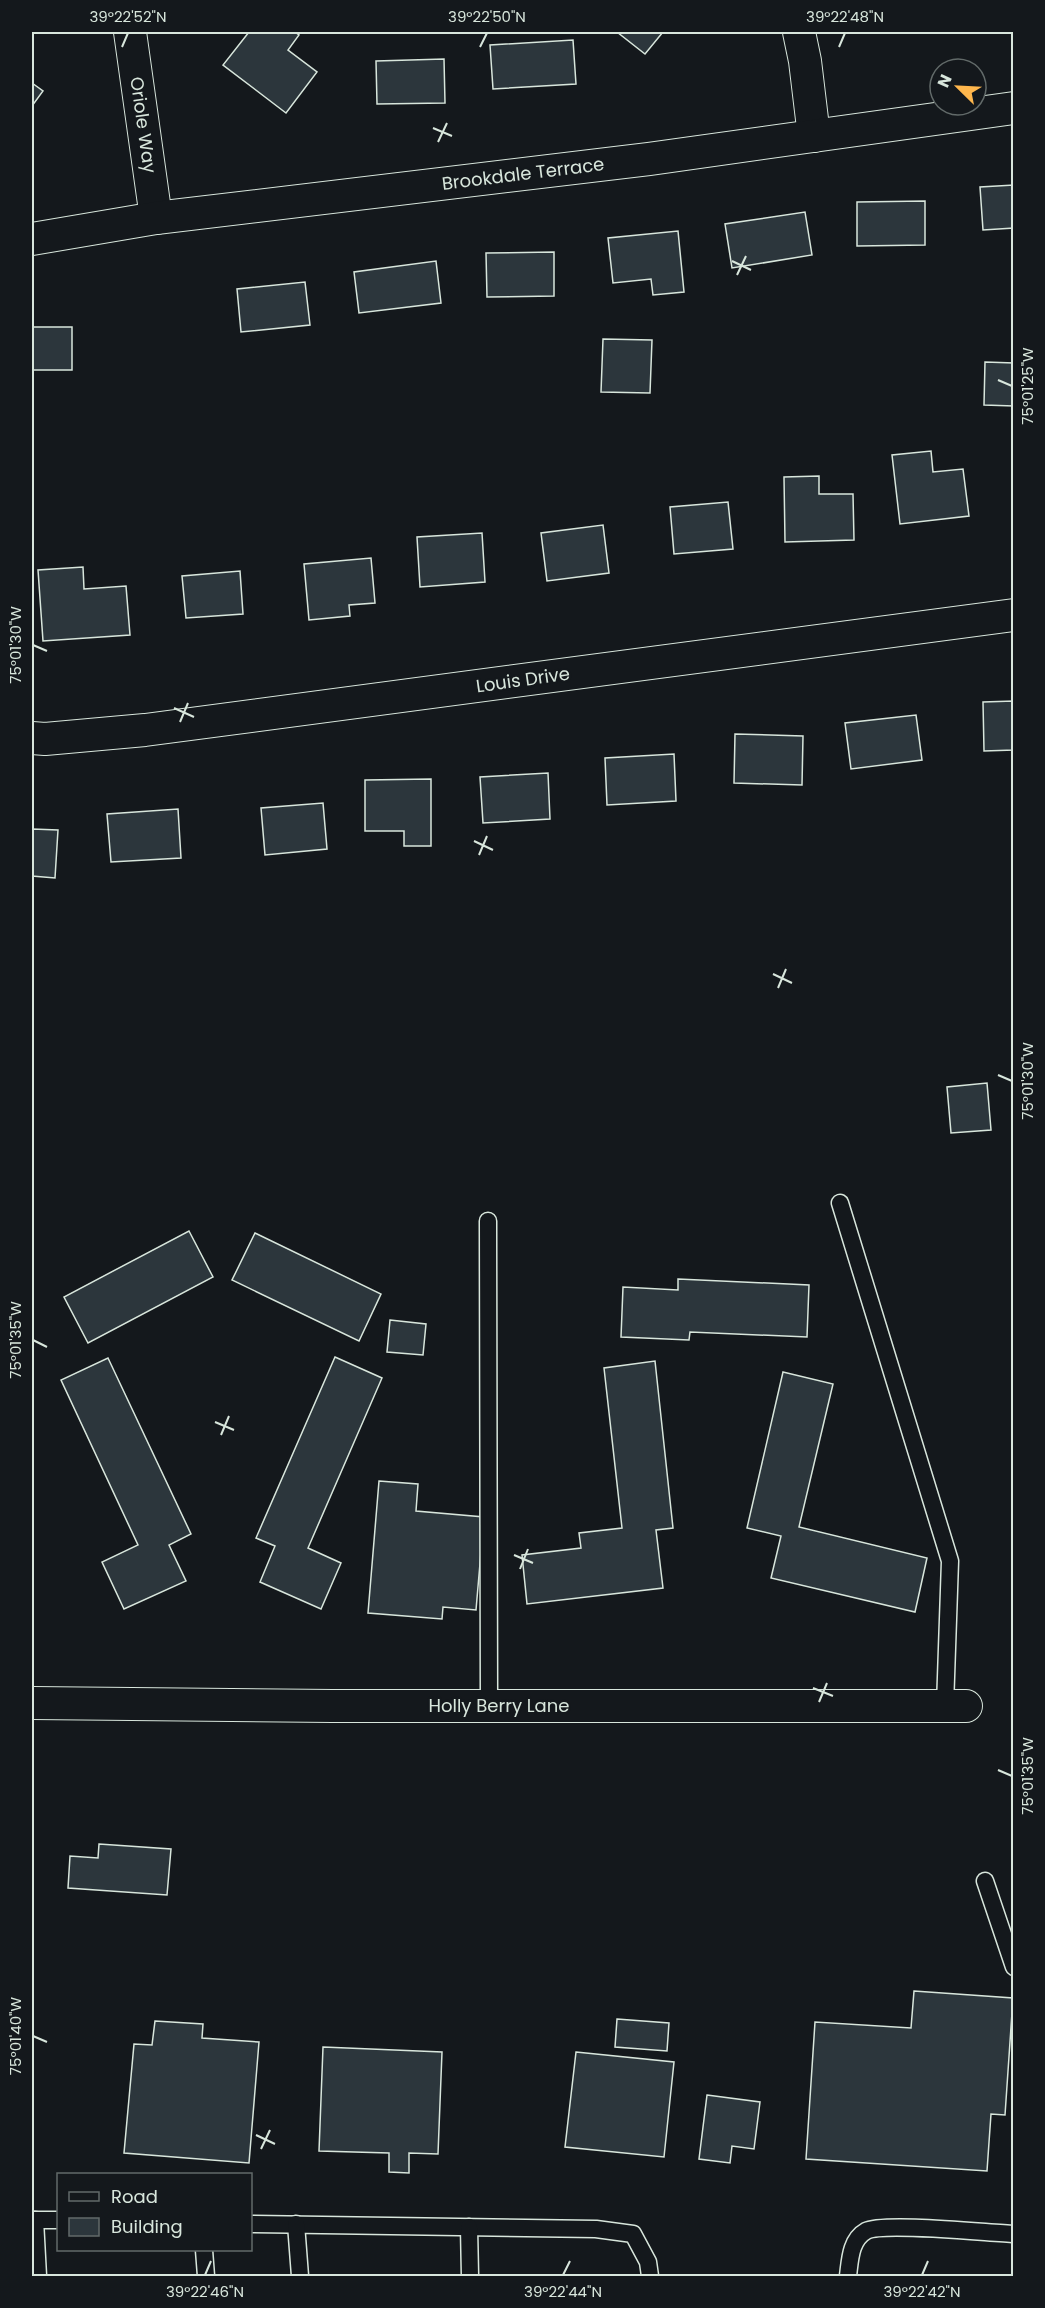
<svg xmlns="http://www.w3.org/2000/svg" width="1045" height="2308" viewBox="0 0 1045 2308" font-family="Poppins,sans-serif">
	<rect width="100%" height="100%" fill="#14181c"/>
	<g fill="#2c363c" stroke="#d8e6dc" stroke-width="1.5">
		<polygon points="249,32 295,32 299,35 288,50 317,72 286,113 223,65"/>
		<polygon points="617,32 663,32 645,54"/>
		<polygon points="573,40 576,84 493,89 490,45"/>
		<polygon points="444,59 445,103 377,104 376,61"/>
		<polygon points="32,83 43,91 32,106"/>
		<polygon points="1014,185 1014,228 983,230 980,187"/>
		<polygon points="925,201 925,245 857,246 857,202"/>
		<polygon points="805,212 812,255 732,268 725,224"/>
		<polygon points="678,231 684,292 653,295 651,279 613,283 608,238"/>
		<polygon points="554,252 554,296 487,297 486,253"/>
		<polygon points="436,261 441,303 359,313 354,272"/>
		<polygon points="305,282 310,325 241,332 237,289"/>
		<rect x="32" y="327" width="40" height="43"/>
		<polygon points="603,339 652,340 650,393 601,392"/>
		<polygon points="985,362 1014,363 1014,406 984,405"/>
		<polygon points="931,451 933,472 963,469 969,516 900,524 892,455"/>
		<polygon points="819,476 819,494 853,494 854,540 785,542 784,477"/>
		<polygon points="728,502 733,549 674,554 670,507"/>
		<polygon points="603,525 609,573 547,581 541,533"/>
		<polygon points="482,533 485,582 420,587 417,537"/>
		<polygon points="371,558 375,603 349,605 350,616 309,620 304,564"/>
		<polygon points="83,567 84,589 126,586 130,635 43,641 38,570"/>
		<polygon points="240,571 243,614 186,618 182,576"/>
		<polygon points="1014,701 1014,750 984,751 983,702"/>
		<polygon points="916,715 922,760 851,769 845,723"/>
		<polygon points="735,734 803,736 802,785 734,783"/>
		<polygon points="674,754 676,801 607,805 605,758"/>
		<polygon points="548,773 550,819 483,823 480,777"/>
		<polygon points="431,779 431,846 404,846 404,831 365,831 365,780"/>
		<polygon points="323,803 327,849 265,855 261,808"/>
		<polygon points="178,809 181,858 111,862 107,814"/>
		<polygon points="32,829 58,830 55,878 32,876"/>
		<polygon points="987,1083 991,1130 951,1133 947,1087"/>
		<polygon points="189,1231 213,1277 88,1343 64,1297"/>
		<polygon points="255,1233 381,1294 359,1341 232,1280"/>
		<polygon points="678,1279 809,1285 807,1337 690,1332 689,1340 621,1337 623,1287 678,1290"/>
		<polygon points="390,1320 426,1324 423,1355 387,1352"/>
		<polygon points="335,1357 382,1378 308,1548 341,1563 321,1609 260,1582 275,1546 256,1538"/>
		<polygon points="108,1358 191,1534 169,1545 186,1581 124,1609 102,1562 138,1545 61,1380"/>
		<polygon points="655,1361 673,1528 656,1530 663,1588 527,1604 522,1555 581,1548 579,1533 622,1528 604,1368"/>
		<polygon points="783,1372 833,1384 799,1527 927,1558 915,1612 771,1578 781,1536 747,1528"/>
		<polygon points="379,1481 418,1484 416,1511 484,1517 476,1610 443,1607 442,1619 368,1613"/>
		<polygon points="99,1844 171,1849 167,1895 68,1888 70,1856 98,1858"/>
		<polygon points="914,1991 1013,1998 1005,2115 991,2114 987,2171 806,2159 815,2022 911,2028"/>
		<polygon points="617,2019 669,2023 667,2051 615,2047"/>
		<polygon points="155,2021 203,2024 202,2038 259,2042 249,2163 124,2153 134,2044 152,2045"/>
		<polygon points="323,2047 442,2052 438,2154 409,2153 409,2173 389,2172 389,2153 319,2151"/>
		<polygon points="576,2052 674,2062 664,2157 565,2147"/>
		<polygon points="707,2095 760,2102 754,2149 732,2146 730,2163 699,2159"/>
	</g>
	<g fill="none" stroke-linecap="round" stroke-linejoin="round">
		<g stroke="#d8e6dc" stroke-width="19">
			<g id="service">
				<polyline points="840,1203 950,1561 945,1706"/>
				<polyline points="488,1221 489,1706"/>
				<polyline points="985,1881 1014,1967"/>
				<polyline points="32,2220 58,2220"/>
				<polyline points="35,2220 38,2276"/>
				<polyline points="250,2224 596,2229 633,2234 648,2262 650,2276"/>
				<polyline points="296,2224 300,2276"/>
				<polyline points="469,2227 470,2276"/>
				<polyline points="204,2250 206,2276"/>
				<path d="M848,2276C850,2261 850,2240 866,2231C884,2222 988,2233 1014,2234"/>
			</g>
		</g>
		<g stroke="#d8e6dc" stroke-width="34">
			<g id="minor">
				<polyline points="130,32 156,218"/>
				<polyline points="799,32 805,61 814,136"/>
				<polyline points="32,239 156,218 649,159 1014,108"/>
				<polyline points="32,738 45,739 145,730 1014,615"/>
				<polyline points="32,1703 333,1706 966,1706"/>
			</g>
		</g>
		<use href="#service" stroke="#14181c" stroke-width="16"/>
		<use href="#minor" stroke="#14181c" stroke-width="32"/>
	</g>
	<path fill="none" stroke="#d8e6dc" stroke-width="2" d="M122,47L128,33M480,47L487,33M839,47L845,33M433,128L452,136M438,142L447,123M732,261L751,270M737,275L746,256M998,380L1012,386M33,645L47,651M174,708L194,717M180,722L188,703M474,841L493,850M479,855L487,836M773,974L792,983M778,988L786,969M998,1075L1012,1081M33,1340L47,1347M215,1422L234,1430M221,1435L229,1416M514,1555L533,1563M520,1569L528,1549M813,1688L833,1696M819,1702L827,1683M998,1770L1012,1776M33,2036L47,2042M256,2135L275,2144M261,2149L270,2130M205,2275L211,2261M563,2275L570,2261M922,2275L928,2261"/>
	<g text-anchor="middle" stroke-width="4.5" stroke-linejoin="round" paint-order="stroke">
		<g font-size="18" fill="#d8e6dc" stroke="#14181c">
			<text transform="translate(143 125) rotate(82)" y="6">Oriole Way</text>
			<text transform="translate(523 174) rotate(-7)" y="6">Brookdale Terrace</text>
			<text transform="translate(523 680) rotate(-8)" y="6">Louis Drive</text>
			<text x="499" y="1712">Holly Berry Lane</text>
		</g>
	</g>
	<rect width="1045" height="2308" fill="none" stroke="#14181c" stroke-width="66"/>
	<rect x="57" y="2173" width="195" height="78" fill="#14181c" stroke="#626a69" stroke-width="1.5"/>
	<rect x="69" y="2192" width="30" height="9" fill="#14181c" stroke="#626a69" stroke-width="1.5"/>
	<text x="111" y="2203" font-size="18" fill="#d8e6dc">Road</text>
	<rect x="69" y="2218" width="30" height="18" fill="#2c363c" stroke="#626a69" stroke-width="1.5"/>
	<text x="111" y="2233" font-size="18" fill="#d8e6dc">Building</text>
	<g transform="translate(958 87) rotate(294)"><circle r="28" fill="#14181c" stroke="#626a69" stroke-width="1.5"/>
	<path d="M0-4.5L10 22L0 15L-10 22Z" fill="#ffb74d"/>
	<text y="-9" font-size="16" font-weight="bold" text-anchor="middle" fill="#d8e6dc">N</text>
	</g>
	<rect x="33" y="33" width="979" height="2242" fill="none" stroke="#d8e6dc" stroke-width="2"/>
	<g font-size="15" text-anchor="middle" fill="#d8e6dc">
		<text x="128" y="22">39°22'52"N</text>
		<text x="487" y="22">39°22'50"N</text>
		<text x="845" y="22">39°22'48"N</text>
		<text transform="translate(1028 386) rotate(-90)" y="5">75°01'25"W</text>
		<text transform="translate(16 645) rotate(-90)" y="5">75°01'30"W</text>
		<text transform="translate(1028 1081) rotate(-90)" y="5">75°01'30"W</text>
		<text transform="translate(16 1340) rotate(-90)" y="5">75°01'35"W</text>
		<text transform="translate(1028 1776) rotate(-90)" y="5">75°01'35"W</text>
		<text transform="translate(16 2036) rotate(-90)" y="5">75°01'40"W</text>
		<text x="205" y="2297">39°22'46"N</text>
		<text x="563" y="2297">39°22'44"N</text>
		<text x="922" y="2297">39°22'42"N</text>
	</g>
</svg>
